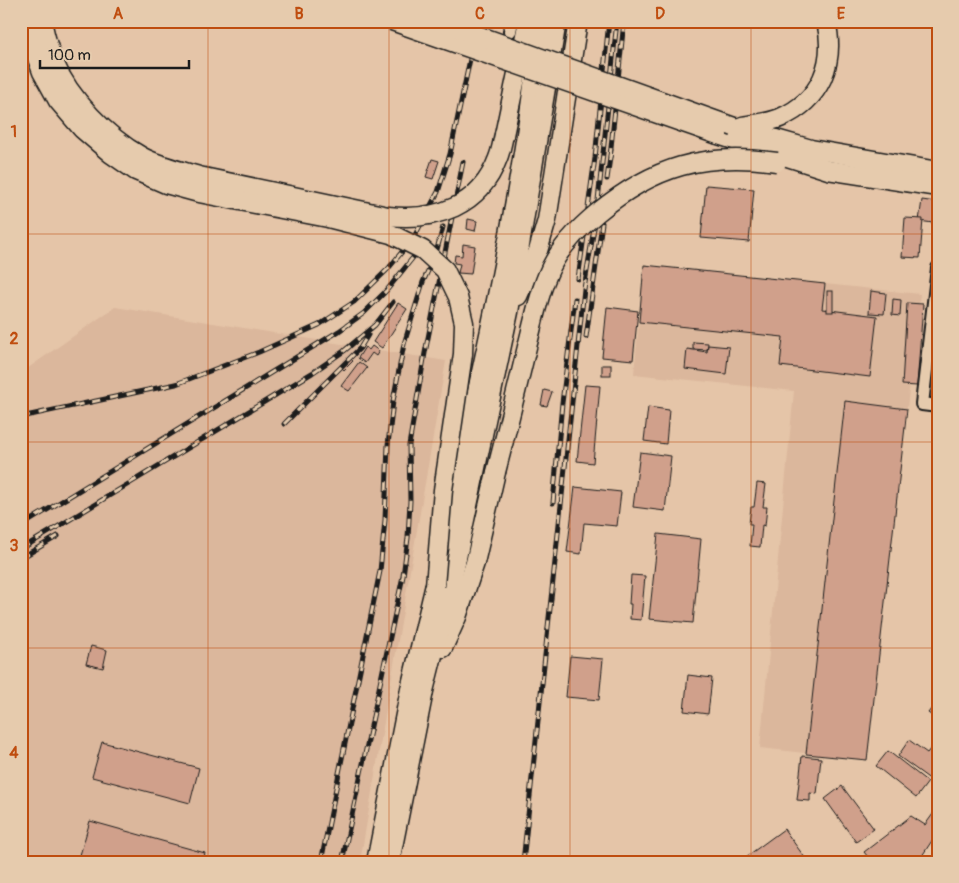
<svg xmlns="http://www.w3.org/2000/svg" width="959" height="883" viewBox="0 0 959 883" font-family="Pangolin,sans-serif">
	<rect width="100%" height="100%" fill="#e5c5a8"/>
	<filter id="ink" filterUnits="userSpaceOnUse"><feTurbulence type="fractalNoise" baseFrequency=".02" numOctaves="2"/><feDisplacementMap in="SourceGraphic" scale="10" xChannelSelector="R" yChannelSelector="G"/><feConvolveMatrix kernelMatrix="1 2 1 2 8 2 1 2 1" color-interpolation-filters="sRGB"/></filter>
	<g filter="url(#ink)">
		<g fill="#dbb79c">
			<polygon points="644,265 920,294 867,760 760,748 794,391 634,374"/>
			<polygon points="115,307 446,361 360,862 21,862 21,373"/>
		</g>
		<g fill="#d0a08b" stroke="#1c1c1c">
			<polygon points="432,159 439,161 433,179 426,177"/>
			<polygon points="706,185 754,189 749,242 701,238"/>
			<polygon points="922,200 936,202 933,223 919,221"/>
			<polygon points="905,218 923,219 920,258 902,257"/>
			<polygon points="468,219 477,221 475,231 467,229"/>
			<polygon points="463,244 475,246 471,274 458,273 460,264 454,263 455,255 462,256"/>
			<polygon points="644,265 825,284 822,309 877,316 870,377 780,366 783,337 639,322"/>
			<rect x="827" y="291" width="6" height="21"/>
			<polygon points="871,291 886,293 884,314 869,313"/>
			<polygon points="893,299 901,300 900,316 892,315"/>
			<polygon points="398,303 407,309 382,348 373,342"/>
			<polygon points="907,303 923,304 917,386 902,385"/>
			<polygon points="607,307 638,311 633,360 602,357"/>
			<polygon points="693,342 708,343 707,350 693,349"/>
			<polygon points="708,345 729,347 726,374 685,369 687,349 707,352"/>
			<polygon points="372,346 379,351 376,356 372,353 365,363 358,358 365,347 369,350"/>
			<polygon points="350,358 353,361 344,370 341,367"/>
			<polygon points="359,362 367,368 349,391 341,386"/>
			<rect x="602" y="365" width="9" height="10"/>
			<polygon points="585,385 600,386 593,463 577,461"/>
			<polygon points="544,390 552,392 547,406 541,405"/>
			<polygon points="845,401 907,409 867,760 806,754"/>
			<polygon points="648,407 669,410 666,444 644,441"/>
			<polygon points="640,452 671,456 665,511 633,507"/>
			<polygon points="757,483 766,484 763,507 767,507 765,526 762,525 760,547 750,546 752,524 749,524 751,507 754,507"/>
			<polygon points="575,487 621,492 617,526 584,523 581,554 567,552"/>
			<polygon points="658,534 701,539 693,623 649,619"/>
			<polygon points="631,575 645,576 641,620 630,619 631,604 629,604"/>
			<polygon points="91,646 107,650 103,668 86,664"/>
			<polygon points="570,656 603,659 599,700 566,697"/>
			<polygon points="688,675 712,678 708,714 684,711"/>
			<polygon points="938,700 938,720 928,713"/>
			<polygon points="938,739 938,785 898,756 909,740 927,753"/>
			<polygon points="102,742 199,768 190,803 92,777"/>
			<polygon points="888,751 928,782 916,798 876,766"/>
			<polygon points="802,756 821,758 817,794 810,793 810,801 797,800"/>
			<polygon points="842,786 874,829 856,842 825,799"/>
			<polygon points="938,807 938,838 935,836 918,862 872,862 864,852 911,816 925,825"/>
			<polygon points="90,821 205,853 203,862 78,862"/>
			<polygon points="784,829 808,862 739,862"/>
		</g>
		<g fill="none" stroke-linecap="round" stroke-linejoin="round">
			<g stroke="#1c1c1c" stroke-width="16">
				<g id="minor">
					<polyline points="510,31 512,21"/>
					<polyline points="938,268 922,404 938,406"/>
				</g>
			</g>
			<g stroke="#1c1c1c" stroke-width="21">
				<g id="highway">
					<path d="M742,126C754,124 768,123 780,118C821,100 836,63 826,21"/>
					<polyline points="734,127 811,149 938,171"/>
					<polyline points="504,135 528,21"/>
					<polyline points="718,135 828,170 938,187"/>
					<polyline points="518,296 538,251 547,220 578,21"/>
					<path d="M444,542C482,369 522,197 541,21"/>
					<polyline points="443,648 457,617 475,563 496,472"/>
					<polyline points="376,862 410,689 438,572"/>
					<polyline points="390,862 424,691 455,567 509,312 557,21"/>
				</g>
			</g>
			<use href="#minor" stroke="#e6cbad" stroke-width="12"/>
			<use href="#highway" stroke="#e6cbad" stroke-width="18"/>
			<g stroke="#1c1c1c" stroke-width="5">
				<g id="rail">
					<polyline points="610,157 624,21"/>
					<polyline points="607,179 611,150"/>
					<polyline points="578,279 595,158 609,21"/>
					<polyline points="586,337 602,223"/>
					<polyline points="21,417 176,384 259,352 319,325 354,302 388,269 414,237 438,192 450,154 478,21"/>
					<polyline points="284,424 360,348 368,335"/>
					<polyline points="553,503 562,403 575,299"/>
					<polyline points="21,526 339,331 364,313 387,290 419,250"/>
					<polyline points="21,549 312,373 344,351 375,325 393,302"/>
					<polyline points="21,558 58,536"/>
					<polyline points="321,862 380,571 385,520 388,445 393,401 404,344 423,282 436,253 443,227"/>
					<polyline points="342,862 403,576 408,538 410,501 409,445 425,353 463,162"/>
					<polyline points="523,862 584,289 597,210 617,21"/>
				</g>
			</g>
			<use href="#rail" stroke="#e6cbad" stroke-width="3" stroke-dasharray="9" stroke-linecap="butt"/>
			<g stroke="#1c1c1c" stroke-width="21" stroke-linecap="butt">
				<g id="highway-bridge">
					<path d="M42,21C45,35 48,49 54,62C69,98 107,137 141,156C159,166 180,170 199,176L388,216C436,221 480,207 498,158C501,151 502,143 504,135"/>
					<polyline points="392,21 718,135"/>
					<polyline points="438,21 734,127"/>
					<polyline points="26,28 42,72 58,101 82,129 110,153 136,171 166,184 199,193 328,218 391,234 423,250 445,270 458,297 464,323 463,354 443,490 435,586"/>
					<path d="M496,472C507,430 517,388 527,347C534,320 539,292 551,267C562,245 579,228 597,213C654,166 704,152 777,162"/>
				</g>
			</g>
			<use href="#highway-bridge" stroke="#e6cbad" stroke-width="18"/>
		</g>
	</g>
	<path fill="none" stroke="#bf4d0f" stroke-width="1" stroke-opacity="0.55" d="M208,21V862M389,21V862M570,21V862M751,21V862M21,234H938M21,442H938M21,648H938"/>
	<rect width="959" height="883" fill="none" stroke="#e6cbad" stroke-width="55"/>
	<path d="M40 60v8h149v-8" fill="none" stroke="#1c1c1c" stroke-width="2.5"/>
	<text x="48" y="60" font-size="15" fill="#1c1c1c" stroke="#e6cbad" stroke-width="4" paint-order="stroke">100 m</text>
	<rect x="28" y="28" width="904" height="828" fill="none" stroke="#bf4d0f" stroke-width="2"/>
	<g font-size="16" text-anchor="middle" font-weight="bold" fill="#bf4d0f">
		<text x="118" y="19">A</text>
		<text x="299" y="19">B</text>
		<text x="480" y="19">C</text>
		<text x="660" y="19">D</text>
		<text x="841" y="19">E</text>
		<text x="14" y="137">1</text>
		<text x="14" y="344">2</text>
		<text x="14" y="551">3</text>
		<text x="14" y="758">4</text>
	</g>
</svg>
